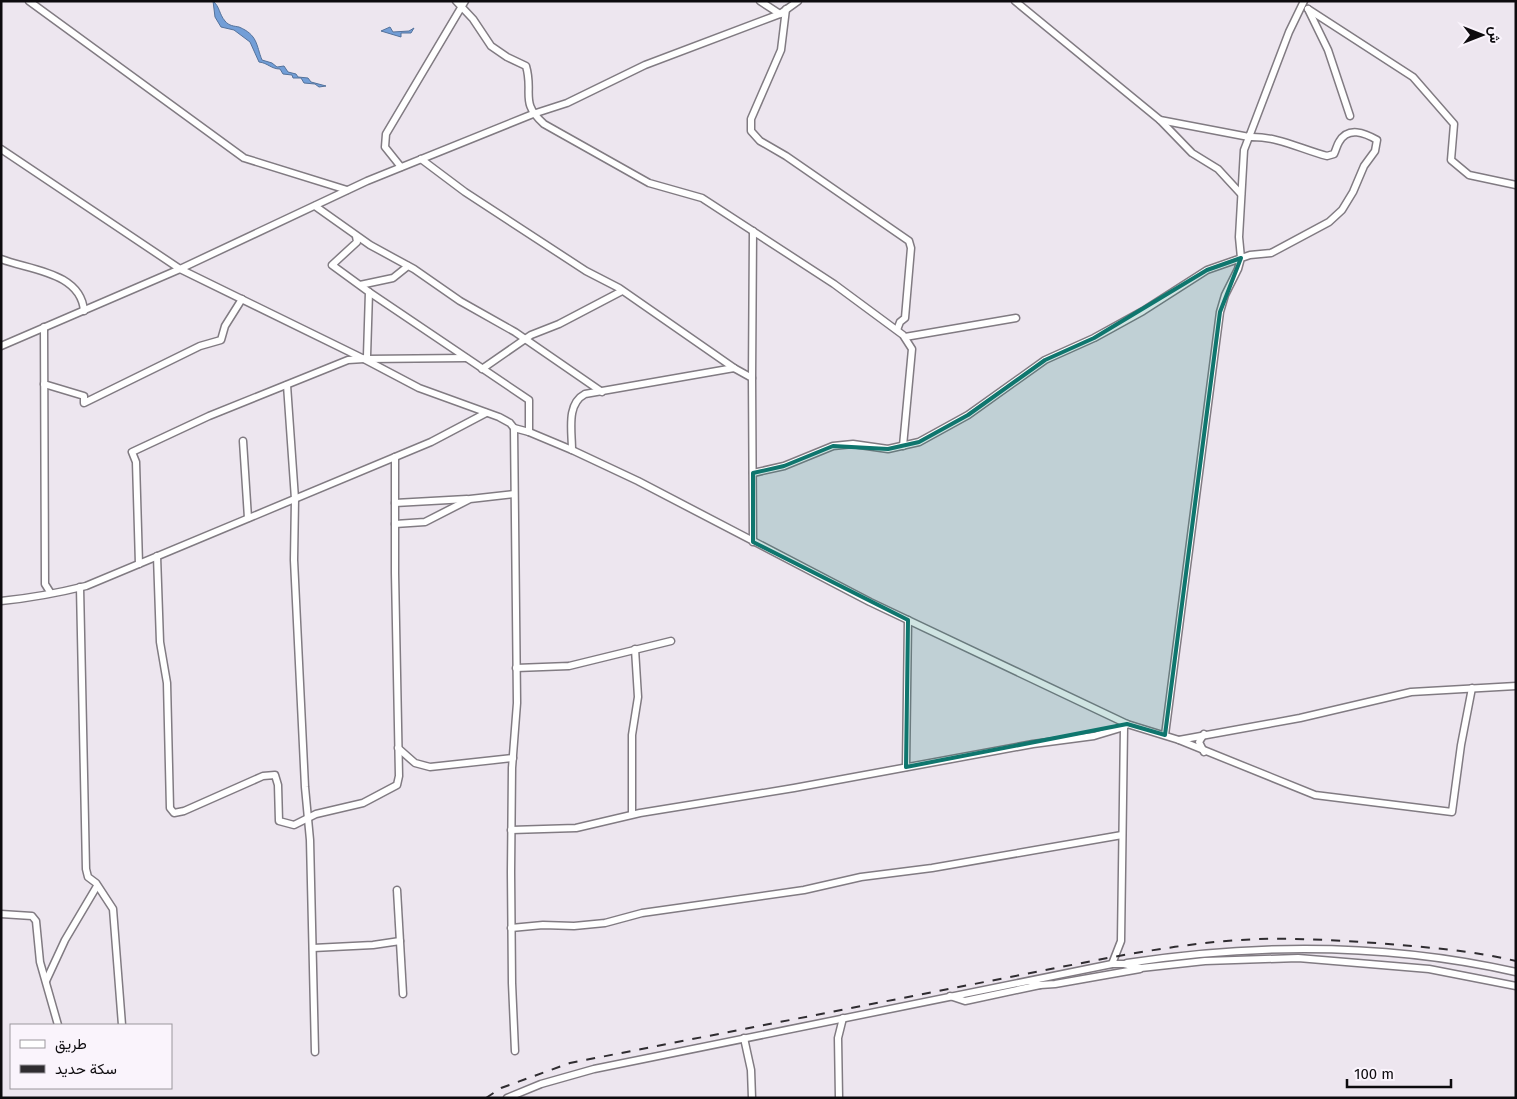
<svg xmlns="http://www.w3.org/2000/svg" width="1517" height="1099" viewBox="0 0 1517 1099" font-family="'Fira Sans',Vazirmatn,sans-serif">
	<rect width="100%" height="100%" fill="#ede6ef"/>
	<g fill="#729ed7" stroke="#54729b">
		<path d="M213,1C220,7 219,14 225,21C229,26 234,26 239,27C258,35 256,45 262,60L272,63L277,67L284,66L288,72L296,74L298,77L308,78L311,82L326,86L319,87L315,84L304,83L301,78H293L292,75L283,74L280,69C271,69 268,63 259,62L250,42L234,30L221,27L215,17Z"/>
		<polygon points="390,27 393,32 409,31 414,28 411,33 401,33 401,37 381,31"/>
	</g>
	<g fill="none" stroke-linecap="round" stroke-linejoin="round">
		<g stroke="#817b82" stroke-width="9">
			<g id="minor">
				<polyline points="29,1 244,158 347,190"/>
				<path d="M456,1L473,19L491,46L507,57L526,66C534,93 519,102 544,124L649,183L702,198L834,284L903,335L912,349L903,446"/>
				<polyline points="760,1 780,14"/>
				<polyline points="1015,1 1160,120 1249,137 1289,32 1304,1"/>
				<polyline points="786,9 781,50 751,119 751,131 760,141 786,156 909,241 911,248 905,318 900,322 897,330"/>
				<polyline points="1308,9 1413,77 1454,124 1451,160 1469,175 1516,185"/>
				<polyline points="1308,9 1328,50 1350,116"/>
				<polyline points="1160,120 1192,153 1218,169 1241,194"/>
				<polyline points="1,149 180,269 364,359 419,388 499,417 510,423 514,428 529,432 572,450 638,481 870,602 1127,724 1179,740 1315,795 1452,812 1461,745 1472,688"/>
				<polyline points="421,159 465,192 586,271 619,288 734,368"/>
				<polyline points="401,167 385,147 386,134 465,1"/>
				<polyline points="315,206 370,245 414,269 460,301 515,332 602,392"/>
				<path d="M1,259C29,270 81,272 84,311"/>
				<polyline points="360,285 393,278 408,266"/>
				<polyline points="369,292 529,400 529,432"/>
				<polyline points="44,327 45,584 50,592"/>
				<polyline points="905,337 1016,318"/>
				<polyline points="1,346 180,269 367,181 533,114 567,103 645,65 780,14 798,1"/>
				<polyline points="366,359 466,358"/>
				<polyline points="482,369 531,335 559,324 622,291"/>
				<polyline points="752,378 753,231"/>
				<polyline points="44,384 84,396 84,403 200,346 221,340 225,326 242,299"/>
				<polyline points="287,385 295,499 294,560 305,787 310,840 315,1052"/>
				<polyline points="514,428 517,703 512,768 511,872 512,983 515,1051"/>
				<polyline points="243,441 248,518"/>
				<path d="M572,450C572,431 566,404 585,394L734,368L752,378L753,542"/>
				<path d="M753,473L784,466L833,446L853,444L888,449L919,442L968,415L1045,360L1094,338L1143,311L1207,270L1250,255L1271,253L1329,222L1342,210L1353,192L1364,166L1375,151L1377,140C1365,133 1348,126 1339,142C1337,145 1336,150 1334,154L1327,156C1300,149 1278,136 1249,137L1244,150L1239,237L1241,258L1238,269L1225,295L1220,312L1165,735"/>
				<polyline points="395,503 467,499"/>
				<polyline points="395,524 425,522 470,499 514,494"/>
				<polyline points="157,556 160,642 167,683 170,808 174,813 184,811 263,776 275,775 278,785 279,821 294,825 316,814 363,803 397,785 399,776 395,573 395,457"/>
				<polyline points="139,564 136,462 132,452 209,416 348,360 364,359 367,356 369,292 332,265 357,242 356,236"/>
				<polyline points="80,587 86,869 88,877 96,883 113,909 122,1025"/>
				<path d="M1,601C31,598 58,593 86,586L431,442L486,413"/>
				<polyline points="516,668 569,666 671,641"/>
				<polyline points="1127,724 1124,727 1121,941 1112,964 1124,964 1141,968 1205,961 1298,958 1429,969 1516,986"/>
				<polyline points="1204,734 1199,742 1204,752"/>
				<polyline points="1179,740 1300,718 1411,692 1516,686"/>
				<polyline points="398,748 415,763 430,767 513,758"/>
				<polyline points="906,767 908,620"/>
				<polyline points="632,814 632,735 638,697 635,649"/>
				<polyline points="511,830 576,828 640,813 794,788 1033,744 1094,736 1124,727"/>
				<polyline points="397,890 403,994"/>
				<polyline points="1,914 32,916 36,921 40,962 58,1025"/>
				<polyline points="511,928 543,925 574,926 605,923 642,913 804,890 861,877 932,868 1122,835"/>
				<polyline points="313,948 373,945 400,941"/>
				<path d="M1127,963C1257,943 1388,943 1516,972"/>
				<polyline points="46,981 65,940 97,886"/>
				<polyline points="1030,981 1040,985 1055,984 1140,969"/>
				<polyline points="950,996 965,1001 1040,985"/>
				<polyline points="744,1038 751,1070 752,1098"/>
				<polyline points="507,1098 541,1084 594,1069 1112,964"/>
				<polyline points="839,1098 838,1038 843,1018"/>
			</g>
		</g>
		<use href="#minor" stroke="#fff" stroke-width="6"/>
		<path stroke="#2f2c30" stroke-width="2" stroke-dasharray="9 9" stroke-linecap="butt" d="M486,1098L501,1088L570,1063L1097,960C1150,950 1205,941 1259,939C1306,938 1353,941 1399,945C1438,948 1478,952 1516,961"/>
	</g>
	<path fill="#0f766e" fill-opacity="0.2" stroke="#0f766e" stroke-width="4" stroke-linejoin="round" d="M1241,258L1220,312L1165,735L1127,724L906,767L908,620L753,542V473L784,466L833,446L888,449L919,442L968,415L1045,360L1094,338L1207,270Z"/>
	<rect width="1517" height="1099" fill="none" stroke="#0d0b0e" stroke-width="5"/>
	<rect x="10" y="1024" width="162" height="65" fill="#faf4fc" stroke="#9b979d"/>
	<rect x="20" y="1040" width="25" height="8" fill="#ffffff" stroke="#9b979d"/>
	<text x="55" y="1049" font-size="15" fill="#0d0b0e">طريق</text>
	<rect x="20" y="1065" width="25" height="8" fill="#2f2c30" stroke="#9b979d"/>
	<text x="55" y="1074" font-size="15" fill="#0d0b0e">سكة حديد</text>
	<g transform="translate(1482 35) rotate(90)" stroke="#faf4fc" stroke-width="4" paint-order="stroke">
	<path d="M0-4L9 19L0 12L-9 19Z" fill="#0d0b0e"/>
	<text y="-8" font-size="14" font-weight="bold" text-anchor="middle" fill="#0d0b0e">ش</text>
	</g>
	<path d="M1347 1079v8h104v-8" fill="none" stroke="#0d0b0e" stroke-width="2.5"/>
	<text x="1354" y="1079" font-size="15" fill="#0d0b0e" stroke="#faf4fc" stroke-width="4" paint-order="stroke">100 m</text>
</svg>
